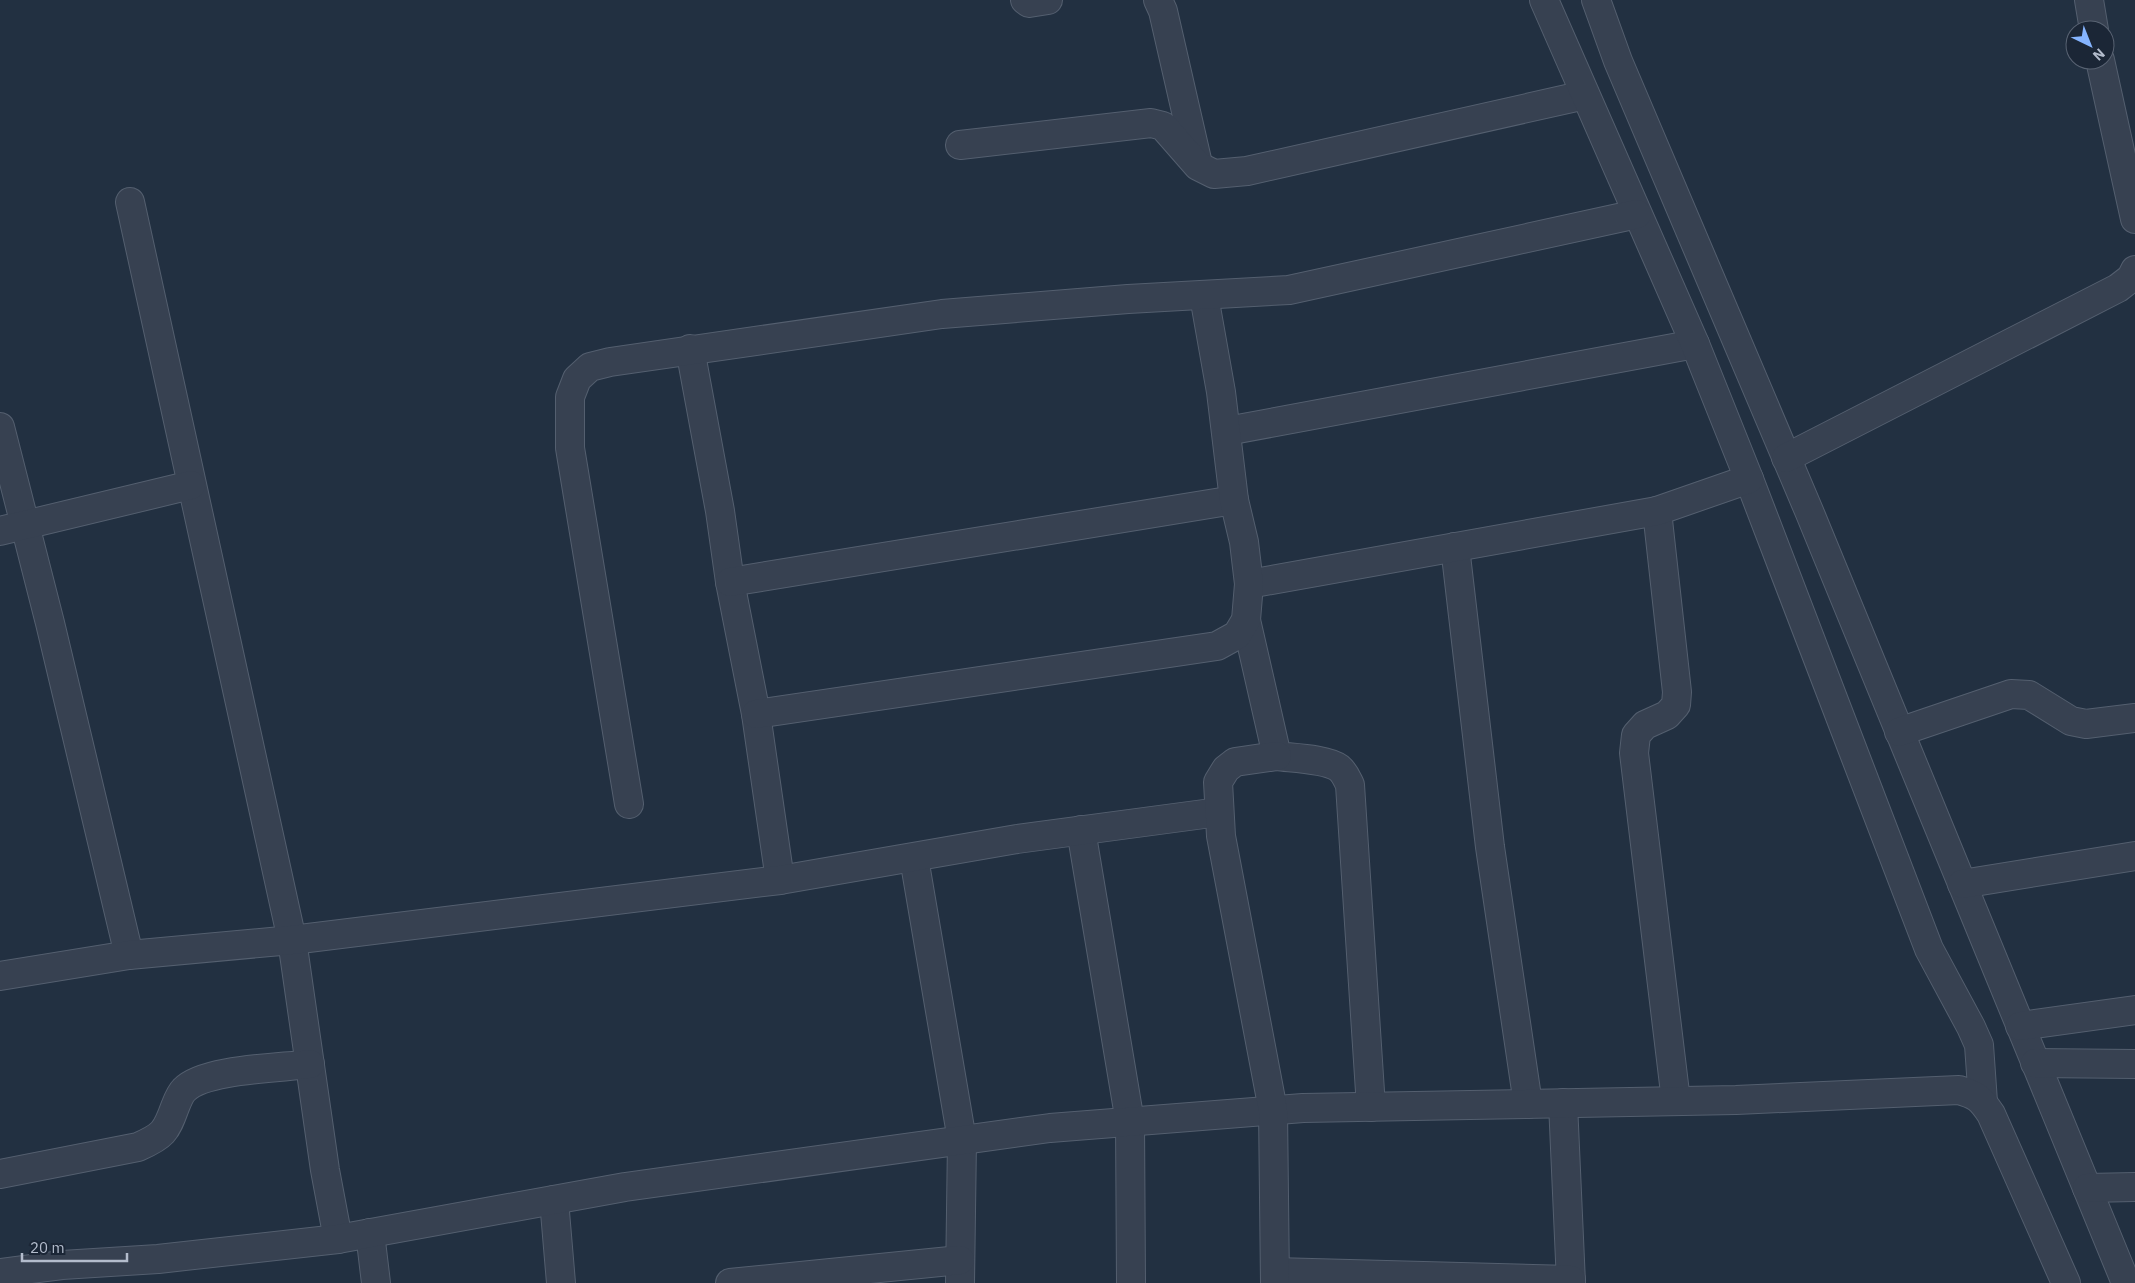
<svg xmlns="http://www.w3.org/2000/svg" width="2135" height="1283" viewBox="0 0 2135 1283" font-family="'IBM Plex Sans',sans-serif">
	<rect width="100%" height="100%" fill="#223041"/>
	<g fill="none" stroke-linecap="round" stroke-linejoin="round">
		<g stroke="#545f6f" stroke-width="30">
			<g id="street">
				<polyline points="1025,0 1029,3 1048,0"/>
				<polyline points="1158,0 1163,11 1198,164"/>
				<polyline points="1596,0 1618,61 1809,511 2126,1283"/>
				<polyline points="2089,0 2094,30"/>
				<polyline points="2100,60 2135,219"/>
				<polyline points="960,145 1151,123 1163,126 1198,166 1214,174 1247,171 1585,95"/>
				<polyline points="130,202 292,940 325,1170 338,1239"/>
				<polyline points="690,349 720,511 730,582 756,714 780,880"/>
				<polyline points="0,427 50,623 129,955"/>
				<polyline points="1227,431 1695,344"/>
				<polyline points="1786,458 2118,288 2131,278 2135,270"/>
				<polyline points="1749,479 1929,949 1971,1027 1979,1045 1983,1102"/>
				<polyline points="1657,511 1677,692 1676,705 1667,715 1645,725 1636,735 1634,753 1676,1101"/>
				<polyline points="0,531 191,485"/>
				<polyline points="1455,547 1490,847 1528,1104"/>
				<polyline points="730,582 1234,500"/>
				<polyline points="1249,584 1657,511 1749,479 1695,344 1544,0"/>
				<path d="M1246,620L1277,756C1293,758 1327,759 1339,768C1345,773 1347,779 1350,785L1371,1107"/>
				<polyline points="756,714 1217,646 1237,635 1246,620 1249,584 1244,542 1234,500 1221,392 1204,296"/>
				<polyline points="1899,732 2011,694 2029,695 2071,721 2086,724 2135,718"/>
				<polyline points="629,804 570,448 570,397 577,379 590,367 610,362 942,314 1128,299 1289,290 1637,214"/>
				<polyline points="1081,830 1130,1122 1131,1283"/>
				<polyline points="914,858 962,1140 960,1283"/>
				<polyline points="1962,884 2135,856"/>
				<polyline points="0,976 129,955 292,940 780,880 1017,839 1219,812"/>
				<polyline points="2020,1026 2135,1010"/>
				<polyline points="2035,1063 2135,1064"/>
				<polyline points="1563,1103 1571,1283"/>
				<path d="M0,1174L138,1147C163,1136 166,1132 175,1107C177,1102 180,1094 184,1090C203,1069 281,1068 310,1064"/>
				<polyline points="2087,1188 2135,1187"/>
				<polyline points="554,1200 561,1283"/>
				<polyline points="370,1233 376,1283"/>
				<polyline points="1275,1272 1571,1280"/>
				<path d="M0,1273L62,1265L158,1259L338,1239L625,1187L1050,1128L1303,1108L1736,1100L1959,1090C1977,1095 1981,1099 1991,1114L2066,1283"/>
				<polyline points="730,1283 960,1260"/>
				<polyline points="1275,1283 1273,1110 1221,836 1218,782 1226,769 1235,762 1277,756"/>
			</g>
		</g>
		<use href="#street" stroke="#374151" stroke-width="28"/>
	</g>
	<g transform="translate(2090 45) rotate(137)"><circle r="24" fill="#1b2636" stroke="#586272"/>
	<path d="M0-4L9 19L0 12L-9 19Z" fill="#85b4ff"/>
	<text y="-8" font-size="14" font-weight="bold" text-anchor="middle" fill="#b3bccc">N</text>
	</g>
	<path d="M22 1253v8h105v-8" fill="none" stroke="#b3bccc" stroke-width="2.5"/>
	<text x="30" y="1253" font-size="15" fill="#b3bccc" stroke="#1b2636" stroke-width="4" paint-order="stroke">20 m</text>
</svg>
